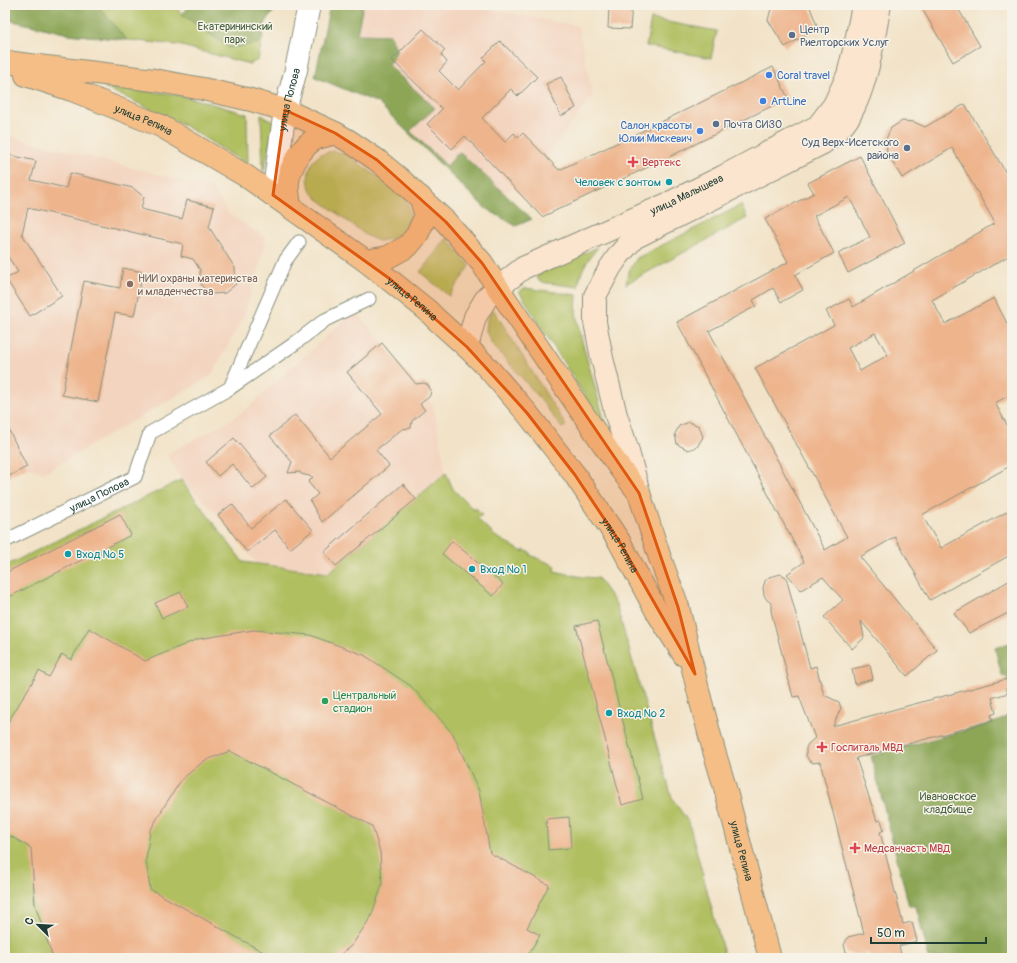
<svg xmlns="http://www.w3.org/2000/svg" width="1017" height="963" viewBox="0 0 1017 963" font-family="Pangolin,sans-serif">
	<rect width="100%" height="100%" fill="#f7f3e8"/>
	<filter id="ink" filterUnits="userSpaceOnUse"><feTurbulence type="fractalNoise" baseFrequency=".025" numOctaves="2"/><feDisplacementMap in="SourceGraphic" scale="8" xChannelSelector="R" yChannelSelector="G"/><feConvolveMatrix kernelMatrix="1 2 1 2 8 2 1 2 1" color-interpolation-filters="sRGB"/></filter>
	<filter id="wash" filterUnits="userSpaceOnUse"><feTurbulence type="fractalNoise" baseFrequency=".012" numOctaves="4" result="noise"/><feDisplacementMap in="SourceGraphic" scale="16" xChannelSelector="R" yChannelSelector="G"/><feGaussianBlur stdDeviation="0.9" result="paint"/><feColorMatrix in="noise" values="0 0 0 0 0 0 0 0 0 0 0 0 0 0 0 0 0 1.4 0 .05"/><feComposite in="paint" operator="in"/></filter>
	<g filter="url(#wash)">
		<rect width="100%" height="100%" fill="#f2e3c8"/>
		<g fill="#f3d4bf">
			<polygon points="362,5 467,5 578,26 593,95 546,157 505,194 496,209 485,208 358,83 358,28"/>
			<polygon points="5,135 211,188 229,214 266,238 264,251 244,316 211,376 43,473 27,467 5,478"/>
			<polygon points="355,310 417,385 424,383 426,384 430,387 431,392 428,398 435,412 446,473 328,573 257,564 218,515 178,476 178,474 167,454 231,420 251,405"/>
		</g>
		<g fill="#b0bf61" stroke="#687e4a">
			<polygon points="5,5 174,5 182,14 191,5 275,5 273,12 266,21 258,60 249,64 178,45 69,34 5,19"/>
			<polygon points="651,19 717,31 711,58 646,46"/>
			<polygon points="104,87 173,94 202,101 247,114 248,165 184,125"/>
			<polygon points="261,115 273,121 274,124 264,170 263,172"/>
			<path d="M334,151L346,154L403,195C406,201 410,206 410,213C410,224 402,234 392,238C388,240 383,240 379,241L367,236L317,198L310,189L308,179L309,170L312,162L321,154Z"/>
			<polygon points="741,205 747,218 626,284 629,271 637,258"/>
			<polygon points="447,238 470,266 449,296 420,272"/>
			<path d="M598,247C587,261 581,268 578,287L540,282L536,276Z"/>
			<polygon points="525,288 577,295 576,312 580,334 605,423 602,424 519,291"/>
			<polygon points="493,309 566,426 562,428 537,395 492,344 486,331 487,319"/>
			<polygon points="446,473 453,489 474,510 476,508 482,515 477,518 495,536 523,552 524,550 531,553 530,555 556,566 554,571 582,577 598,578 616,604 672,798 689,823 725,958 5,958 5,566 181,480 243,562 328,573"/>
		</g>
		<g fill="#8ca657" stroke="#567246">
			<polygon points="5,5 97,5 127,40 69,34 5,19"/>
			<polygon points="191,5 273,5 271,14 263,27 259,43 229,48 182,14"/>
			<polygon points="330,5 363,5 357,34 390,35 397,51 388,65 435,108 410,131 447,166 459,152 532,219 516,226 485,208 378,103 315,77"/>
			<polygon points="1012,642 1012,958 929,958 916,906 909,906 871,756 999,721 1012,713 1007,694 1011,692 1006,675 1002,676 995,648"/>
		</g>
		<g id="blocks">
			<g fill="#eeb48c" fill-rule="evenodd">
				<polygon points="609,5 632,5 630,29 608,28"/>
				<polygon points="772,5 809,5 818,28 785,47 768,20"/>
				<polygon points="920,5 956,5 980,46 953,62"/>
				<polygon points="423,29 445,50 441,55 447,62 439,71 458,90 486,61 483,58 500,41 537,77 518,96 511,89 482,118 505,142 514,133 518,138 523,133 559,170 651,127 773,67 788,98 667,158 542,217 465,136 452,149 427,124 442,109 392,60"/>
				<polygon points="561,77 576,108 561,116 546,84"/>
				<path d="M965,104L1012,183V254L932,300L945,324L994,298L1012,333V394L995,403L1012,434V465L922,515L941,548L1012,509V554L930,600L895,537L860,557L937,650L907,676L861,621L864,638L852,649L824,617L843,600L823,577L801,590L787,574L804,562L677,322L788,262L765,219L814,193L808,183L860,156L905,243L848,273L838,253L870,237L849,197L814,216L834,253L795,275L803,290L781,302L773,288L753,300L756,306L709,331L825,550L847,537L755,368L834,325L826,311L849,299L853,307L995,223L952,148L902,178L887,153L886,139L891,128L902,121L914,122L925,127ZM875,333L888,355L860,371L848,348Z"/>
				<polygon points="5,154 36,161 31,180 66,188 70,173 133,188 144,197 141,209 182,219 187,200 214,207 209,227 235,268 236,284 225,293 213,294 204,289 200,282 200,270 193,259 181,256 183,244 28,208 22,234 62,296 30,316 6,279 18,272 5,252"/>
				<polygon points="123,268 143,272 134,316 115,313 98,402 62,395 84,281 120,288"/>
				<polygon points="382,343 416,384 424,383 428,385 431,390 430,395 429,397 420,404 425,410 412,421 411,428 402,429 376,450 389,466 322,522 310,501 318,494 308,482 313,477 301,474 300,472 288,473 292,462 270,436 295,415 330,457 382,414 347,372"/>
				<polygon points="5,422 27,467 5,478"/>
				<polygon points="689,422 699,426 703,437 697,447 688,450 677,444 675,434 679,426"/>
				<polygon points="234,438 267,477 253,489 232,464 218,476 206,462"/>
				<polygon points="403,484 416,499 336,566 324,552"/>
				<polygon points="286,499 313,530 290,549 275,530 247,552 218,515 232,504 251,528"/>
				<polygon points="120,514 131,535 5,599 5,573"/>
				<polygon points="452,541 503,584 493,596 442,554"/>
				<polygon points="781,574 786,577 810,668 816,666 824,695 839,702 841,708 833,726 1007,679 1011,692 992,698 996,713 991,715 993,721 856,758 877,821 881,820 884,830 880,832 903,924 912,922 917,941 899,946 902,958 870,958 868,953 852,955 846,952 844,945 848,937 864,933 820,762 813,763 809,761 806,755 806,748 808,744 815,738 799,696 793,697 771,611 771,603 767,600 764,595 763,588 765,581 769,577"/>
				<polygon points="1012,579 1012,611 969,633 954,613"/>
				<polygon points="181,592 188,607 162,618 155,603"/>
				<polygon points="597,621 643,799 622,805 576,626"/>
				<polygon points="89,628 145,661 198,639 254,630 310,635 364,655 411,686 453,734 479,791 490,853 549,885 527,928 540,935 526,958 336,958 352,945 371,917 382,885 380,852 372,826 230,751 204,761 182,779 165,805 150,831 146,860 150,889 274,958 53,958 35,905 31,848 5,833 5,727 39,671 49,677 62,654 71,660"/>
				<polygon points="870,665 873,679 855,684 852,669"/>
				<polygon points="569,817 571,848 548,850 546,819"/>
			</g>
		</g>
	</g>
	<g filter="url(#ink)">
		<use href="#blocks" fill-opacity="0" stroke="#88907e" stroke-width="1"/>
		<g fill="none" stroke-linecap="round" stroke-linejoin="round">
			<g stroke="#88907e" stroke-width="15">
				<g id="pedestrian">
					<polyline points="230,388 285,261 299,242"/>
					<path id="s1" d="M5,541L135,477L150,433L230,388L294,344L325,320L369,299"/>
				</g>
			</g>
			<g stroke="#88907e" stroke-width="24">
				<g id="tertiary">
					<path id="s2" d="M273,195L285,110L296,70L309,5"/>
				</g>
			</g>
			<g stroke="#88907e" stroke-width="24">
				<g id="secondary">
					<path id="s3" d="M467,347L475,317L487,297L498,288L523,268L665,205L724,176L818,126L834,105L848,75L855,46L863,5"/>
					<path d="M639,493L627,448L616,415L602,358L595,322V296L610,268L619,255L634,238L823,143C833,135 844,126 850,115C868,83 873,40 880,5"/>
				</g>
			</g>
			<g stroke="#88907e" stroke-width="24">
				<g id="primary">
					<path id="s4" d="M5,62L154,80L203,89L251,100L285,110L335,133L349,141L377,160L400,179L446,222L482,263L498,288L619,467L639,493L659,555L678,607L700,698L714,751L724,784L770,958"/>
					<path id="s5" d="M26,75L72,90L161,126L246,176L366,261L427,310L436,319L467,347L487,367L527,413L575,475L619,541L657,612L684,655"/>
					<path d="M290,206C289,198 287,190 288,181C290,167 303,144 317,138C323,136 329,135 335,133"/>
					<polyline points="366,261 388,257 408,246 417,235 426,215 420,197"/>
				</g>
			</g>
			<use href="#pedestrian" stroke="#fff" stroke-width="13"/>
			<use href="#tertiary" stroke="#fff" stroke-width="22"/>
			<use href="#secondary" stroke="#fbe5cf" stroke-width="22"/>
			<use href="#primary" stroke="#f6be87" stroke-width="22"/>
		</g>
	</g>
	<path fill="#de580e" fill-opacity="0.2" stroke="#de580e" stroke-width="3" stroke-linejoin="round" d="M285,110L335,133L377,160L446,222L482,263L639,493L678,607L695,674L619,541L575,475L527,413L467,347L390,279L273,195Z"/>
	<g fill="#5c6f8a" stroke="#f7f3e8" stroke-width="1.5">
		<circle cx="792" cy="35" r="4"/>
		<circle cx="716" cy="124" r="4"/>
		<circle cx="907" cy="148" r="4"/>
	</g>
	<g fill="#3f7fe0" stroke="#f7f3e8" stroke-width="1.5">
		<circle cx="769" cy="75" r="4"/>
		<circle cx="763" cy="101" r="4"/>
		<circle cx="700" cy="131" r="4"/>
	</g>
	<g fill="#e0444e" stroke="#f7f3e8" stroke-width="1.5">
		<path d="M631 156h4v4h4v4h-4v4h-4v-4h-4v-4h4z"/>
		<path d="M820 741h4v4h4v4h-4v4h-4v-4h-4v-4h4z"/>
		<path d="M853 842h4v4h4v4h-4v4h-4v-4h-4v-4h4z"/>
	</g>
	<g fill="#0f9aa8" stroke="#f7f3e8" stroke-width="1.5">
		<circle cx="669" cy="182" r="4"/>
		<circle cx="68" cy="554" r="4"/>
		<circle cx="472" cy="569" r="4"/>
		<circle cx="609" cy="713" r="4"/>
	</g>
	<circle fill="#8d6e63" stroke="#f7f3e8" stroke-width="1.5" cx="130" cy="284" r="4"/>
	<circle fill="#2e9e5b" stroke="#f7f3e8" stroke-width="1.5" cx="325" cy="701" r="4"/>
	<g text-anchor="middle" stroke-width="3" stroke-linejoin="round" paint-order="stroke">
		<g font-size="11" fill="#435e3f" stroke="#f7f3e8">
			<text x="235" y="30">Екатерининский<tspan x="235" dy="13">парк</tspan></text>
			<text x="948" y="800">Ивановское<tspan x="948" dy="13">кладбище</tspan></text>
		</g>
		<g font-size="11" fill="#4e5e75" stroke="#f7f3e8" text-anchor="start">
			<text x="800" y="33">Центр<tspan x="800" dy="13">Риелторских Услуг</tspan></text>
			<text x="724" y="128">Почта СИЗО</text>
			<text x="899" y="146" text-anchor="end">Суд Верх-Исетского<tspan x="899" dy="13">района</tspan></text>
		</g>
		<g font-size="11" fill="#366cbe" stroke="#f7f3e8" text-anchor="start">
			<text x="777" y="79">Coral travel</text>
			<text x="771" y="105">ArtLine</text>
			<text x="692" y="129" text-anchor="end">Салон красоты<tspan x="692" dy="13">Юлии Мискевич</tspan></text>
		</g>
		<g font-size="11" fill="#1f3d34" stroke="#f7f3e8">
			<text dy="4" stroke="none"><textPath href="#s2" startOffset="97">улица Попова</textPath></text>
			<text dy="4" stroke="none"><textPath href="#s5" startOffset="126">улица Репина</textPath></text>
			<text dy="4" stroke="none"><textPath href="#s3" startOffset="280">улица Малышева</textPath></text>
			<text dy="4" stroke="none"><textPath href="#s5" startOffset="450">улица Репина</textPath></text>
			<text dy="4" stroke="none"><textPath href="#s1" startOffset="105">улица Попова</textPath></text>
			<text dy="4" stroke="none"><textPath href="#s5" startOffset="774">улица Репина</textPath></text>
			<text dy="4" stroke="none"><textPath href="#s4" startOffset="1188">улица Репина</textPath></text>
		</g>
		<g font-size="11" fill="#be3a42" stroke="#f7f3e8" text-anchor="start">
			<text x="642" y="166">Вертекс</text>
			<text x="831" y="751">Госпиталь МВД</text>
			<text x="864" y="852">Медсанчасть МВД</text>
		</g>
		<g font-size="11" fill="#0d838f" stroke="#f7f3e8" text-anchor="start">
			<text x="661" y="186" text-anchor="end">Человек с зонтом</text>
			<text x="76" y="558">Вход № 5</text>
			<text x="480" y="573">Вход № 1</text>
			<text x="617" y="717">Вход № 2</text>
		</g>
		<g font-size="11" fill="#785e54" stroke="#f7f3e8" text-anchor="start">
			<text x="138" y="282">НИИ охраны материнства<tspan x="138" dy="13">и младенчества</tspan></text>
		</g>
		<g font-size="11" fill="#27864d" stroke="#f7f3e8" text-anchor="start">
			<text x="333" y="699">Центральный<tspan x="333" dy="13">стадион</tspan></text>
		</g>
	</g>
	<rect width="1017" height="963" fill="none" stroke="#f7f3e8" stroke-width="20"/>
	<g transform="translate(38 925) rotate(294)" stroke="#f7f3e8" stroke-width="3" paint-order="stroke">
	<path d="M0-3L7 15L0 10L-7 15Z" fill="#1f3d34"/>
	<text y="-6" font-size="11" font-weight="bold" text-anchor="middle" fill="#1f3d34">С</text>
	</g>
	<path d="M871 937v6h115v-6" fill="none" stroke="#1f3d34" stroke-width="2"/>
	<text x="877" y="937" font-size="12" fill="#1f3d34" stroke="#f7f3e8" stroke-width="3" paint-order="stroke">50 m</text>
</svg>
